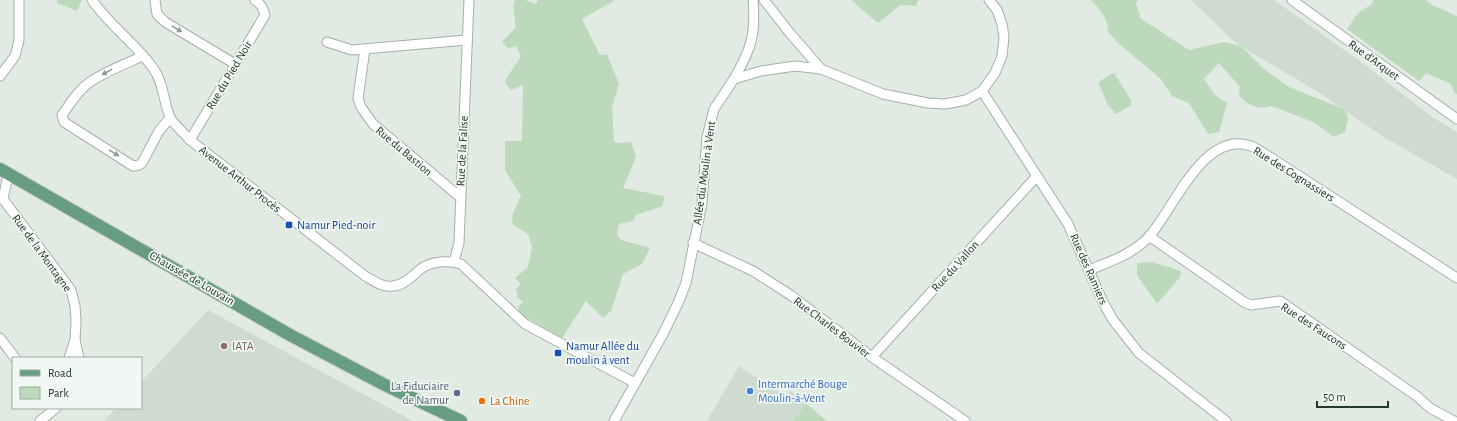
<svg xmlns="http://www.w3.org/2000/svg" width="1457" height="421" viewBox="0 0 1457 421" font-family="'Alegreya Sans',sans-serif">
	<rect width="100%" height="100%" fill="#e1eae3"/>
	<g fill="#cfdad1">
		<polygon points="1191,0 1274,0 1368,67 1432,117 1457,132 1457,179 1387,139 1315,90 1237,44"/>
		<polygon points="208,310 413,421 104,421 116,408 141,408 141,382"/>
		<polygon points="739,366 787,397 791,391 827,421 707,421"/>
	</g>
	<g fill="#bcdabb">
		<polygon points="58,0 82,0 77,11 57,3"/>
		<path d="M515,0H525L536,4L538,0H615L582,19L600,55L607,54L619,84L612,107L614,141L617,143L631,142L636,157L623,188L664,196L663,206L636,215L633,221L619,224L617,235L621,240L650,248L642,264L623,274L611,311L603,318L586,301L562,338L520,314L518,306L523,302L518,298L516,289L521,284L515,278L528,267L532,247L528,234L512,224L513,213L521,196L505,170V141H522L523,85L511,90L505,83C508,73 516,66 521,56L516,46L508,48L502,42L516,27L513,6Z"/>
		<polygon points="851,0 918,0 916,6 900,5 878,23"/>
		<path d="M1091,0H1139L1137,1L1136,5L1139,11L1140,18L1189,50L1224,42L1241,46L1264,69L1289,87L1346,110L1348,120L1345,132L1334,137L1315,123L1272,106C1258,110 1249,106 1239,96L1240,87L1219,63L1204,79L1215,95L1227,103L1219,132L1208,134L1189,103L1172,96L1161,79L1119,44L1108,32C1109,19 1099,9 1091,0Z"/>
		<polygon points="1373,0 1426,0 1432,5 1457,16 1457,94 1455,94 1451,84 1426,73 1419,81 1347,29 1358,13 1372,4"/>
		<polygon points="1114,73 1131,100 1131,105 1116,114 1108,105 1098,82"/>
		<polygon points="1152,262 1181,271 1180,277 1157,304 1137,275 1137,263"/>
		<polygon points="806,404 827,421 794,421"/>
	</g>
	<g fill="none" stroke-linecap="round" stroke-linejoin="round">
		<g stroke="#a4b1a8" stroke-width="11">
			<g id="minor">
				<path d="M92,0C109,25 135,43 153,68C164,83 163,101 170,117C173,124 185,134 190,140L365,276C374,281 383,288 393,286C405,285 413,275 422,268C433,261 449,260 461,264L525,324L635,383"/>
				<polyline points="155,0 157,14 165,22 235,64"/>
				<polyline points="764,0 789,32 821,69"/>
				<polyline points="1292,0 1457,119"/>
				<polyline points="327,42 352,50 467,40"/>
				<polyline points="365,49 358,98 361,107 373,124 460,197"/>
				<path d="M143,56C125,64 106,71 90,82C78,90 70,104 62,115L64,122L133,166L139,165L142,163L159,131L170,118"/>
				<polyline points="0,76 15,56 19,40 19,0"/>
				<path d="M734,79C751,49 756,35 753,0"/>
				<polyline points="982,91 1068,224 1103,302 1113,320 1139,353 1226,421"/>
				<path d="M190,140L265,15C263,8 261,4 255,0"/>
				<polyline points="8,175 3,199 71,290 75,306 76,321 75,340 79,358"/>
				<polyline points="1149,236 1244,302 1251,305 1280,301 1418,397 1430,408 1454,421"/>
				<polyline points="693,243 753,271 792,296 872,357 965,421"/>
				<polyline points="454,262 459,243 469,0"/>
				<path d="M1089,270C1111,261 1131,255 1148,238C1173,211 1203,129 1251,146C1256,148 1260,151 1265,154L1457,278"/>
				<polyline points="0,338 15,358"/>
				<polyline points="872,357 1037,176"/>
				<polyline points="69,358 75,340"/>
				<polyline points="40,421 56,408"/>
				<polyline points="614,421 663,334 679,301 686,283 702,203 707,137 714,109 734,79 761,71 795,66 821,69 883,94 928,103 945,104 966,100 982,91 995,73 1002,56 1004,37 1002,24 997,10 989,0"/>
			</g>
		</g>
		<g stroke="#c1c8c4" stroke-width="14">
			<polyline id="major" points="0,169 290,335 385,385 461,421"/>
		</g>
		<use href="#minor" stroke="#fff" stroke-width="9"/>
		<use href="#major" stroke="#689d7f" stroke-width="12"/>
	</g>
	<defs><path id="oneway-solid" d="M-6-.8H1V-3.2L6.5 0L1 3.2V.8H-6Z"/></defs>
	<g fill="#909c96">
		<use href="#oneway-solid" transform="translate(177 29) rotate(31)"/>
		<use href="#oneway-solid" transform="translate(107 72) rotate(151)"/>
		<use href="#oneway-solid" transform="translate(114 153) rotate(32)"/>
	</g>
	<g fill="#1a4fb4" stroke="#f1f7f2" stroke-width="1.5">
		<rect x="285" y="221" width="8" height="8" rx="2"/>
		<rect x="554" y="349" width="8" height="8" rx="2"/>
	</g>
	<circle fill="#8d6e63" stroke="#f1f7f2" stroke-width="1.5" cx="224" cy="346" r="4"/>
	<circle fill="#3f7fe0" stroke="#f1f7f2" stroke-width="1.5" cx="750" cy="391" r="4"/>
	<circle fill="#5c6f8a" stroke="#f1f7f2" stroke-width="1.5" cx="457" cy="393" r="4"/>
	<circle fill="#e8710a" stroke="#f1f7f2" stroke-width="1.5" cx="482" cy="401" r="4"/>
	<g text-anchor="middle" stroke-width="3.5" stroke-linejoin="round" paint-order="stroke">
		<g font-size="12" fill="#22392c" stroke="#f1f7f2">
			<text transform="translate(1374 60) rotate(36)" y="4">Rue d'Arquet</text>
			<text transform="translate(229 75) rotate(-59)" y="4">Rue du Pied Noir</text>
			<text transform="translate(404 151) rotate(40)" y="4">Rue du Bastion</text>
			<text transform="translate(462 151) rotate(-87)" y="4">Rue de la Falise</text>
			<text transform="translate(704 173) rotate(-82)" y="4">Allée du Moulin à Vent</text>
			<text transform="translate(1294 174) rotate(32)" y="4">Rue des Cognassiers</text>
			<text transform="translate(240 179) rotate(38)" y="4">Avenue Arthur Procès</text>
			<text transform="translate(42 253) rotate(54)" y="4">Rue de la Montagne</text>
			<text transform="translate(955 266) rotate(-48)" y="4">Rue du Vallon</text>
			<text transform="translate(1089 269) rotate(66)" y="4">Rue des Ramiers</text>
			<text transform="translate(192 278) rotate(30)" y="4">Chaussée de Louvain</text>
			<text transform="translate(1314 326) rotate(33)" y="4">Rue des Faucons</text>
			<text transform="translate(832 327) rotate(37)" y="4">Rue Charles Bouvier</text>
		</g>
		<g font-size="12" fill="#164399" stroke="#f1f7f2" text-anchor="start">
			<text x="297" y="229">Namur Pied-noir</text>
			<text x="566" y="350">Namur Allée du<tspan x="566" dy="14">moulin à vent</tspan></text>
		</g>
		<g font-size="12" fill="#785e54" stroke="#f1f7f2" text-anchor="start">
			<text x="232" y="350">IATA</text>
		</g>
		<g font-size="12" fill="#366cbe" stroke="#f1f7f2" text-anchor="start">
			<text x="758" y="388">Intermarché Bouge<tspan x="758" dy="14">Moulin-à-Vent</tspan></text>
		</g>
		<g font-size="12" fill="#4e5e75" stroke="#f1f7f2" text-anchor="end">
			<text x="449" y="390">La Fiduciaire<tspan x="449" dy="14">de Namur</tspan></text>
		</g>
		<g font-size="12" fill="#c56008" stroke="#f1f7f2" text-anchor="start">
			<text x="490" y="405">La Chine</text>
		</g>
	</g>
	<rect x="12" y="357" width="130" height="52" fill="#f1f7f2" stroke="#9eaba3"/>
	<rect x="20" y="370" width="20" height="6" fill="#689d7f" stroke="#9eaba3"/>
	<text x="48" y="377" font-size="12" fill="#22392c">Road</text>
	<rect x="20" y="387" width="20" height="12" fill="#bcdabb" stroke="#9eaba3"/>
	<text x="48" y="397" font-size="12" fill="#22392c">Park</text>
	<path d="M1317 401v6h71v-6" fill="none" stroke="#22392c" stroke-width="2"/>
	<text x="1323" y="401" font-size="12" fill="#22392c" stroke="#f1f7f2" stroke-width="3" paint-order="stroke">50 m</text>
</svg>
